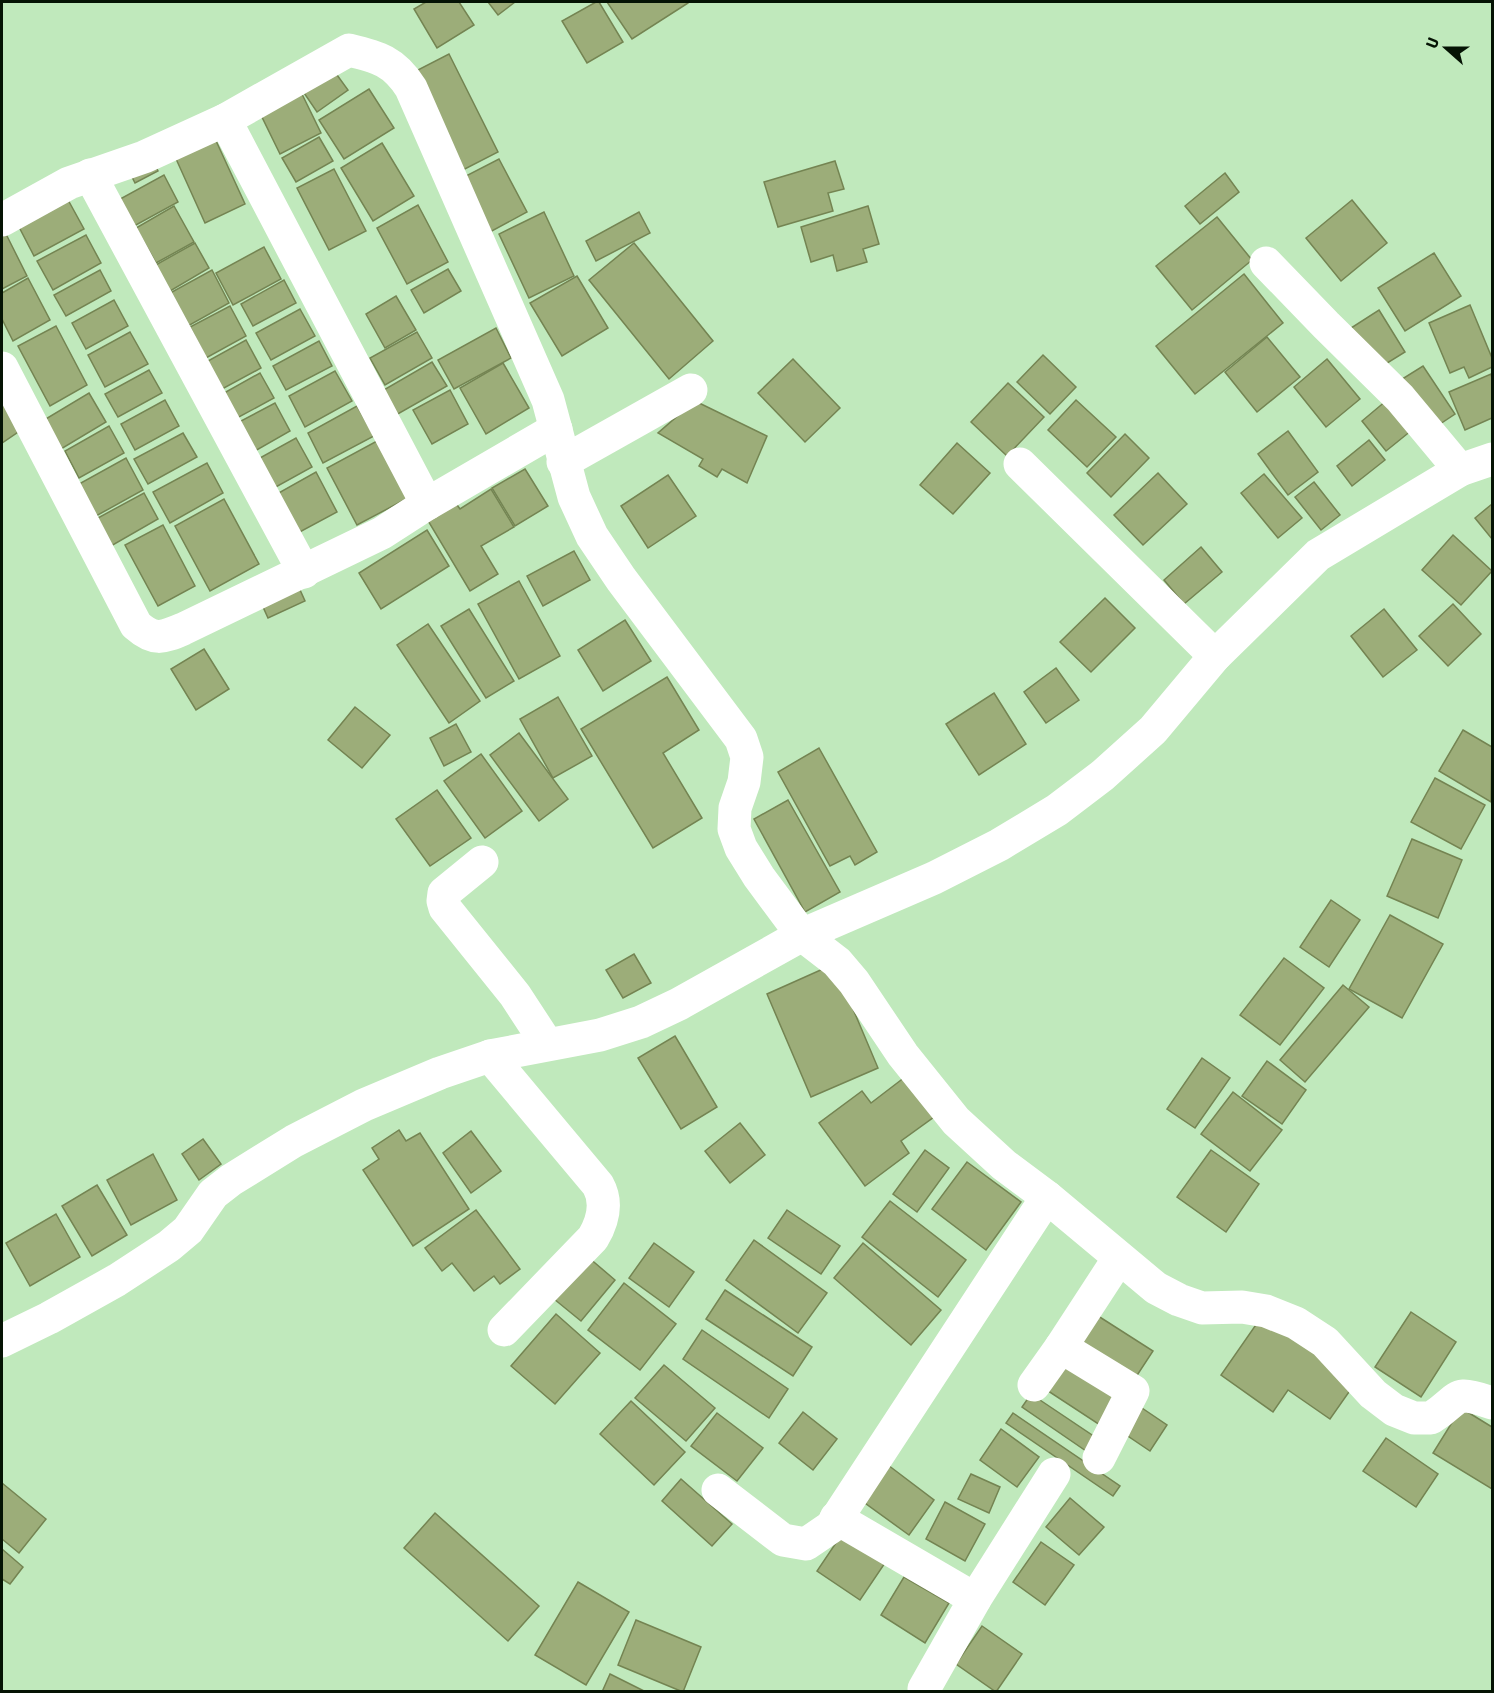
<svg xmlns="http://www.w3.org/2000/svg" width="1494" height="1693" viewBox="0 0 1494 1693" font-family="'Asap Condensed',sans-serif">
	<rect width="100%" height="100%" fill="#c0e9bc"/>
	<g fill="#9cad79" stroke="#748452" stroke-width="1.5">
		<polygon points="426,2 459,2 474,25 437,48 414,9"/>
		<polygon points="488,2 515,2 498,15"/>
		<polygon points="596,2 599,2 623,42 587,63 562,21"/>
		<polygon points="607,2 688,2 688,3 632,39"/>
		<polygon points="449,54 498,152 459,172 410,74"/>
		<polygon points="332,68 348,90 317,112 302,90"/>
		<polygon points="369,89 394,128 344,159 319,120"/>
		<polygon points="300,90 321,133 280,154 259,111"/>
		<polygon points="212,132 245,204 205,223 172,150"/>
		<polygon points="319,137 333,161 296,182 282,158"/>
		<polygon points="382,143 414,196 373,221 341,168"/>
		<polygon points="499,159 527,212 490,232 462,178"/>
		<polygon points="153,161 158,171 135,183 130,173"/>
		<polygon points="835,161 844,189 828,193 833,211 778,227 764,182"/>
		<polygon points="334,169 366,231 329,250 297,188"/>
		<polygon points="1225,173 1239,192 1200,224 1185,206"/>
		<polygon points="164,175 178,202 125,231 111,204"/>
		<polygon points="67,198 84,229 34,256 18,225"/>
		<polygon points="1352,200 1387,243 1341,281 1306,238"/>
		<polygon points="418,205 448,262 407,284 377,228"/>
		<polygon points="174,206 194,242 156,263 136,228"/>
		<polygon points="868,206 879,244 863,249 867,262 837,271 833,255 811,262 801,227"/>
		<polygon points="544,212 574,276 529,298 499,234"/>
		<polygon points="639,212 650,233 596,261 586,241"/>
		<polygon points="1217,217 1252,260 1192,310 1156,266"/>
		<polygon points="6,234 27,276 2,289 2,237"/>
		<polygon points="86,235 101,263 53,290 37,261"/>
		<polygon points="195,243 209,268 160,297 145,271"/>
		<polygon points="634,243 713,341 669,379 589,280"/>
		<polygon points="264,247 281,279 233,305 216,273"/>
		<polygon points="1434,253 1461,296 1405,331 1378,288"/>
		<polygon points="448,269 461,291 424,313 411,290"/>
		<polygon points="100,270 111,291 66,316 54,295"/>
		<polygon points="212,270 229,303 179,331 161,298"/>
		<polygon points="1244,274 1283,323 1195,394 1156,346"/>
		<polygon points="577,276 608,328 562,356 530,303"/>
		<polygon points="28,278 50,320 13,341 2,319 2,293"/>
		<polygon points="284,280 296,303 253,326 241,304"/>
		<polygon points="396,296 416,330 385,348 366,314"/>
		<polygon points="114,300 128,326 86,349 72,323"/>
		<polygon points="1470,305 1492,358 1492,367 1469,378 1464,367 1450,373 1429,323"/>
		<polygon points="230,306 246,336 206,358 190,327"/>
		<polygon points="300,309 315,336 271,360 256,333"/>
		<polygon points="1379,310 1405,352 1376,370 1351,328"/>
		<polygon points="56,326 87,385 50,406 18,346"/>
		<polygon points="496,328 511,358 454,389 438,360"/>
		<polygon points="130,332 148,364 105,387 88,355"/>
		<polygon points="417,332 432,358 385,385 370,358"/>
		<polygon points="1267,337 1300,377 1257,412 1225,372"/>
		<polygon points="246,340 261,368 211,395 197,367"/>
		<polygon points="319,341 332,366 286,390 273,366"/>
		<polygon points="1043,355 1076,387 1050,414 1017,382"/>
		<polygon points="793,359 840,408 805,442 758,393"/>
		<polygon points="1327,359 1360,399 1326,427 1294,387"/>
		<polygon points="432,362 447,386 396,415 382,391"/>
		<polygon points="503,363 529,408 486,434 460,388"/>
		<polygon points="1423,366 1455,414 1431,430 1399,381"/>
		<polygon points="149,370 162,393 118,417 105,394"/>
		<polygon points="335,371 352,401 305,427 289,396"/>
		<polygon points="260,373 274,398 237,418 224,393"/>
		<polygon points="1491,374 1492,378 1492,418 1465,430 1449,392"/>
		<polygon points="1008,383 1044,417 1007,456 971,422"/>
		<polygon points="450,390 468,424 432,444 413,410"/>
		<polygon points="89,393 106,422 61,449 44,420"/>
		<polygon points="2,394 24,428 2,443"/>
		<polygon points="1393,395 1417,426 1386,451 1362,421"/>
		<polygon points="165,400 179,426 135,450 121,424"/>
		<polygon points="1076,400 1116,437 1087,467 1048,430"/>
		<polygon points="695,401 767,436 747,483 722,469 717,477 699,466 703,459 658,433"/>
		<polygon points="275,403 290,431 255,451 239,422"/>
		<polygon points="357,406 374,436 323,463 308,433"/>
		<polygon points="109,426 124,453 79,478 65,451"/>
		<polygon points="1288,431 1318,472 1288,495 1258,454"/>
		<polygon points="183,433 197,457 148,484 134,459"/>
		<polygon points="1125,434 1149,458 1111,497 1087,473"/>
		<polygon points="296,438 312,467 274,488 258,459"/>
		<polygon points="1369,440 1385,460 1352,486 1337,466"/>
		<polygon points="377,441 408,498 357,525 327,468"/>
		<polygon points="957,443 990,473 953,514 920,485"/>
		<polygon points="126,458 143,490 96,516 79,484"/>
		<polygon points="207,463 223,493 170,523 153,492"/>
		<polygon points="525,469 548,506 515,526 492,488"/>
		<polygon points="316,472 337,512 296,534 275,495"/>
		<polygon points="1158,473 1187,504 1143,545 1114,515"/>
		<polygon points="1264,474 1302,518 1278,538 1241,493"/>
		<polygon points="668,475 696,516 648,548 621,506"/>
		<polygon points="1314,482 1340,515 1321,530 1295,497"/>
		<polygon points="491,489 514,527 481,546 498,574 470,591 427,519 455,502 460,509"/>
		<polygon points="144,493 158,519 111,546 96,519"/>
		<polygon points="224,499 259,564 210,591 175,526"/>
		<polygon points="1492,504 1492,539 1475,518"/>
		<polygon points="163,525 195,586 158,606 125,545"/>
		<polygon points="427,530 449,566 381,609 359,573"/>
		<polygon points="1453,535 1492,571 1461,605 1422,570"/>
		<polygon points="1201,547 1222,572 1184,604 1164,580"/>
		<polygon points="574,551 590,580 543,606 527,576"/>
		<polygon points="296,581 305,601 268,618 259,598"/>
		<polygon points="519,581 560,656 519,679 478,604"/>
		<polygon points="1105,598 1135,628 1091,672 1060,642"/>
		<polygon points="1453,604 1481,634 1448,666 1419,636"/>
		<polygon points="469,609 514,681 486,698 441,626"/>
		<polygon points="1384,609 1417,650 1383,677 1351,636"/>
		<polygon points="625,620 651,661 603,691 578,650"/>
		<polygon points="428,624 480,701 449,723 397,645"/>
		<polygon points="204,649 229,689 196,710 171,669"/>
		<polygon points="1056,668 1079,700 1046,723 1024,692"/>
		<polygon points="667,677 699,730 663,753 702,818 653,848 581,729"/>
		<polygon points="994,693 1026,744 979,775 946,724"/>
		<polygon points="558,697 592,756 553,778 520,719"/>
		<polygon points="355,707 390,735 362,768 328,740"/>
		<polygon points="456,724 471,752 444,766 430,738"/>
		<polygon points="1463,730 1492,747 1491,802 1439,771"/>
		<polygon points="519,733 568,799 539,821 490,755"/>
		<polygon points="819,748 877,852 855,865 850,856 830,866 778,772"/>
		<polygon points="481,754 522,811 485,838 444,781"/>
		<polygon points="1435,778 1485,805 1461,849 1411,822"/>
		<polygon points="437,790 471,838 430,866 396,819"/>
		<polygon points="788,800 840,892 805,912 754,819"/>
		<polygon points="1412,839 1462,860 1438,918 1387,896"/>
		<polygon points="1331,900 1360,920 1329,967 1300,947"/>
		<polygon points="1390,915 1443,944 1402,1018 1349,989"/>
		<polygon points="634,954 651,983 623,998 606,970"/>
		<polygon points="1284,958 1324,988 1280,1045 1240,1015"/>
		<polygon points="834,964 878,1068 811,1097 767,994"/>
		<polygon points="1343,985 1369,1007 1305,1082 1280,1060"/>
		<polygon points="675,1036 717,1107 681,1129 638,1058"/>
		<polygon points="1202,1058 1230,1078 1195,1128 1167,1109"/>
		<polygon points="1267,1061 1306,1090 1282,1124 1242,1096"/>
		<polygon points="905,1077 934,1117 901,1141 909,1153 865,1186 819,1123 862,1091 871,1103"/>
		<polygon points="1233,1092 1282,1130 1250,1171 1201,1134"/>
		<polygon points="740,1123 765,1155 730,1183 705,1151"/>
		<polygon points="399,1130 406,1141 420,1133 469,1209 413,1246 363,1170 379,1159 372,1148"/>
		<polygon points="471,1131 501,1171 471,1193 443,1153"/>
		<polygon points="203,1139 221,1164 199,1180 182,1154"/>
		<polygon points="925,1150 949,1168 917,1212 893,1194"/>
		<polygon points="1211,1150 1259,1184 1226,1232 1177,1197"/>
		<polygon points="153,1154 177,1200 131,1225 107,1180"/>
		<polygon points="967,1162 1021,1202 986,1250 932,1209"/>
		<polygon points="97,1185 127,1235 92,1256 62,1206"/>
		<polygon points="890,1201 966,1260 938,1297 862,1237"/>
		<polygon points="476,1210 520,1269 500,1284 494,1276 474,1291 452,1263 442,1271 425,1248"/>
		<polygon points="787,1210 840,1246 821,1274 768,1238"/>
		<polygon points="56,1214 80,1257 30,1286 6,1243"/>
		<polygon points="754,1240 827,1293 798,1333 726,1280"/>
		<polygon points="654,1243 694,1272 669,1307 629,1278"/>
		<polygon points="863,1243 941,1310 911,1345 834,1278"/>
		<polygon points="588,1257 615,1280 581,1321 554,1299"/>
		<polygon points="624,1283 676,1324 640,1370 588,1330"/>
		<polygon points="725,1290 812,1347 793,1376 706,1319"/>
		<polygon points="1411,1312 1456,1342 1421,1397 1375,1367"/>
		<polygon points="556,1314 600,1353 555,1404 511,1366"/>
		<polygon points="1095,1314 1153,1351 1134,1380 1076,1343"/>
		<polygon points="1262,1316 1356,1382 1330,1419 1288,1390 1273,1412 1221,1375"/>
		<polygon points="702,1330 788,1389 769,1418 683,1359"/>
		<polygon points="1062,1355 1124,1396 1103,1427 1042,1387"/>
		<polygon points="664,1365 715,1408 686,1441 635,1398"/>
		<polygon points="1031,1394 1098,1439 1089,1453 1022,1407"/>
		<polygon points="631,1401 685,1452 654,1485 600,1434"/>
		<polygon points="1136,1404 1167,1425 1150,1451 1119,1430"/>
		<polygon points="1461,1408 1492,1427 1492,1489 1433,1453"/>
		<polygon points="803,1412 837,1439 813,1470 779,1443"/>
		<polygon points="717,1413 763,1448 737,1481 691,1446"/>
		<polygon points="1013,1413 1120,1486 1113,1496 1006,1423"/>
		<polygon points="1001,1429 1039,1457 1017,1487 980,1460"/>
		<polygon points="1386,1438 1438,1474 1416,1507 1363,1471"/>
		<polygon points="884,1462 934,1500 909,1535 858,1498"/>
		<polygon points="971,1474 1000,1487 989,1513 958,1499"/>
		<polygon points="681,1479 732,1524 712,1546 662,1501"/>
		<polygon points="2,1483 46,1519 19,1553 2,1539"/>
		<polygon points="1070,1498 1104,1527 1079,1555 1046,1527"/>
		<polygon points="945,1502 985,1524 965,1561 926,1539"/>
		<polygon points="435,1513 539,1606 508,1641 404,1548"/>
		<polygon points="844,1531 887,1560 860,1600 817,1571"/>
		<polygon points="1041,1542 1074,1565 1045,1605 1013,1582"/>
		<polygon points="2,1549 23,1567 10,1584 2,1579"/>
		<polygon points="904,1577 949,1603 925,1643 881,1615"/>
		<polygon points="578,1582 629,1612 586,1685 535,1655"/>
		<polygon points="636,1620 701,1647 683,1692 618,1665"/>
		<polygon points="982,1626 1022,1654 996,1692 956,1664"/>
		<polygon points="610,1674 646,1692 602,1692"/>
	</g>
	<g fill="none" stroke-linecap="round" stroke-linejoin="round">
		<g stroke="#fff" stroke-width="33">
			<polyline points="225,120 427,504"/>
			<polyline points="90,175 304,572"/>
			<path d="M2,220L69,183L144,157L225,120L349,50C378,57 394,61 411,88L548,400L574,497L592,536L621,579L741,739L747,757L744,782L735,808L734,829L741,848L759,877L802,935L837,962L854,982L903,1055L956,1121L1004,1165L1047,1197L1156,1288L1179,1300L1202,1308L1242,1307L1266,1311L1296,1323L1325,1342L1373,1394L1394,1410L1414,1418H1431C1462,1399 1450,1388 1492,1403"/>
			<polyline points="1266,263 1326,325 1400,398 1460,470"/>
			<path d="M2,368L136,625C154,641 162,638 183,629L382,533L427,504L556,429"/>
			<polyline points="563,462 691,390"/>
			<polyline points="1020,464 1215,656"/>
			<polyline points="482,862 444,893 443,901 445,908 515,995 547,1044"/>
			<path d="M490,1056L598,1185C608,1203 603,1221 593,1238L504,1330"/>
			<polyline points="2,1341 49,1318 117,1280 169,1246 188,1230 213,1194 231,1180 294,1141 364,1105 440,1073 490,1056 600,1035 641,1022 679,1004 802,935 934,878 999,845 1057,810 1103,775 1153,730 1215,656 1318,555 1460,470 1492,459"/>
			<polyline points="1061,1347 1119,1258"/>
			<polyline points="1034,1385 1061,1347 1133,1391 1099,1458"/>
			<polyline points="718,1490 783,1540 806,1544 831,1527 1047,1197"/>
			<polyline points="836,1518 975,1599 924,1689"/>
			<polyline points="975,1599 1054,1474"/>
		</g>
	</g>
	<rect width="1494" height="1693" fill="none" stroke="#051304" stroke-width="6"/>
	<g transform="translate(1446 48) rotate(291)" stroke="#c0e9bc" stroke-width="4.5" paint-order="stroke">
	<path d="M0-4.5L10 22L0 15L-10 22Z" fill="#051304"/>
	<text y="-9" font-size="16" font-weight="bold" text-anchor="middle" fill="#051304">U</text>
	</g>
</svg>
